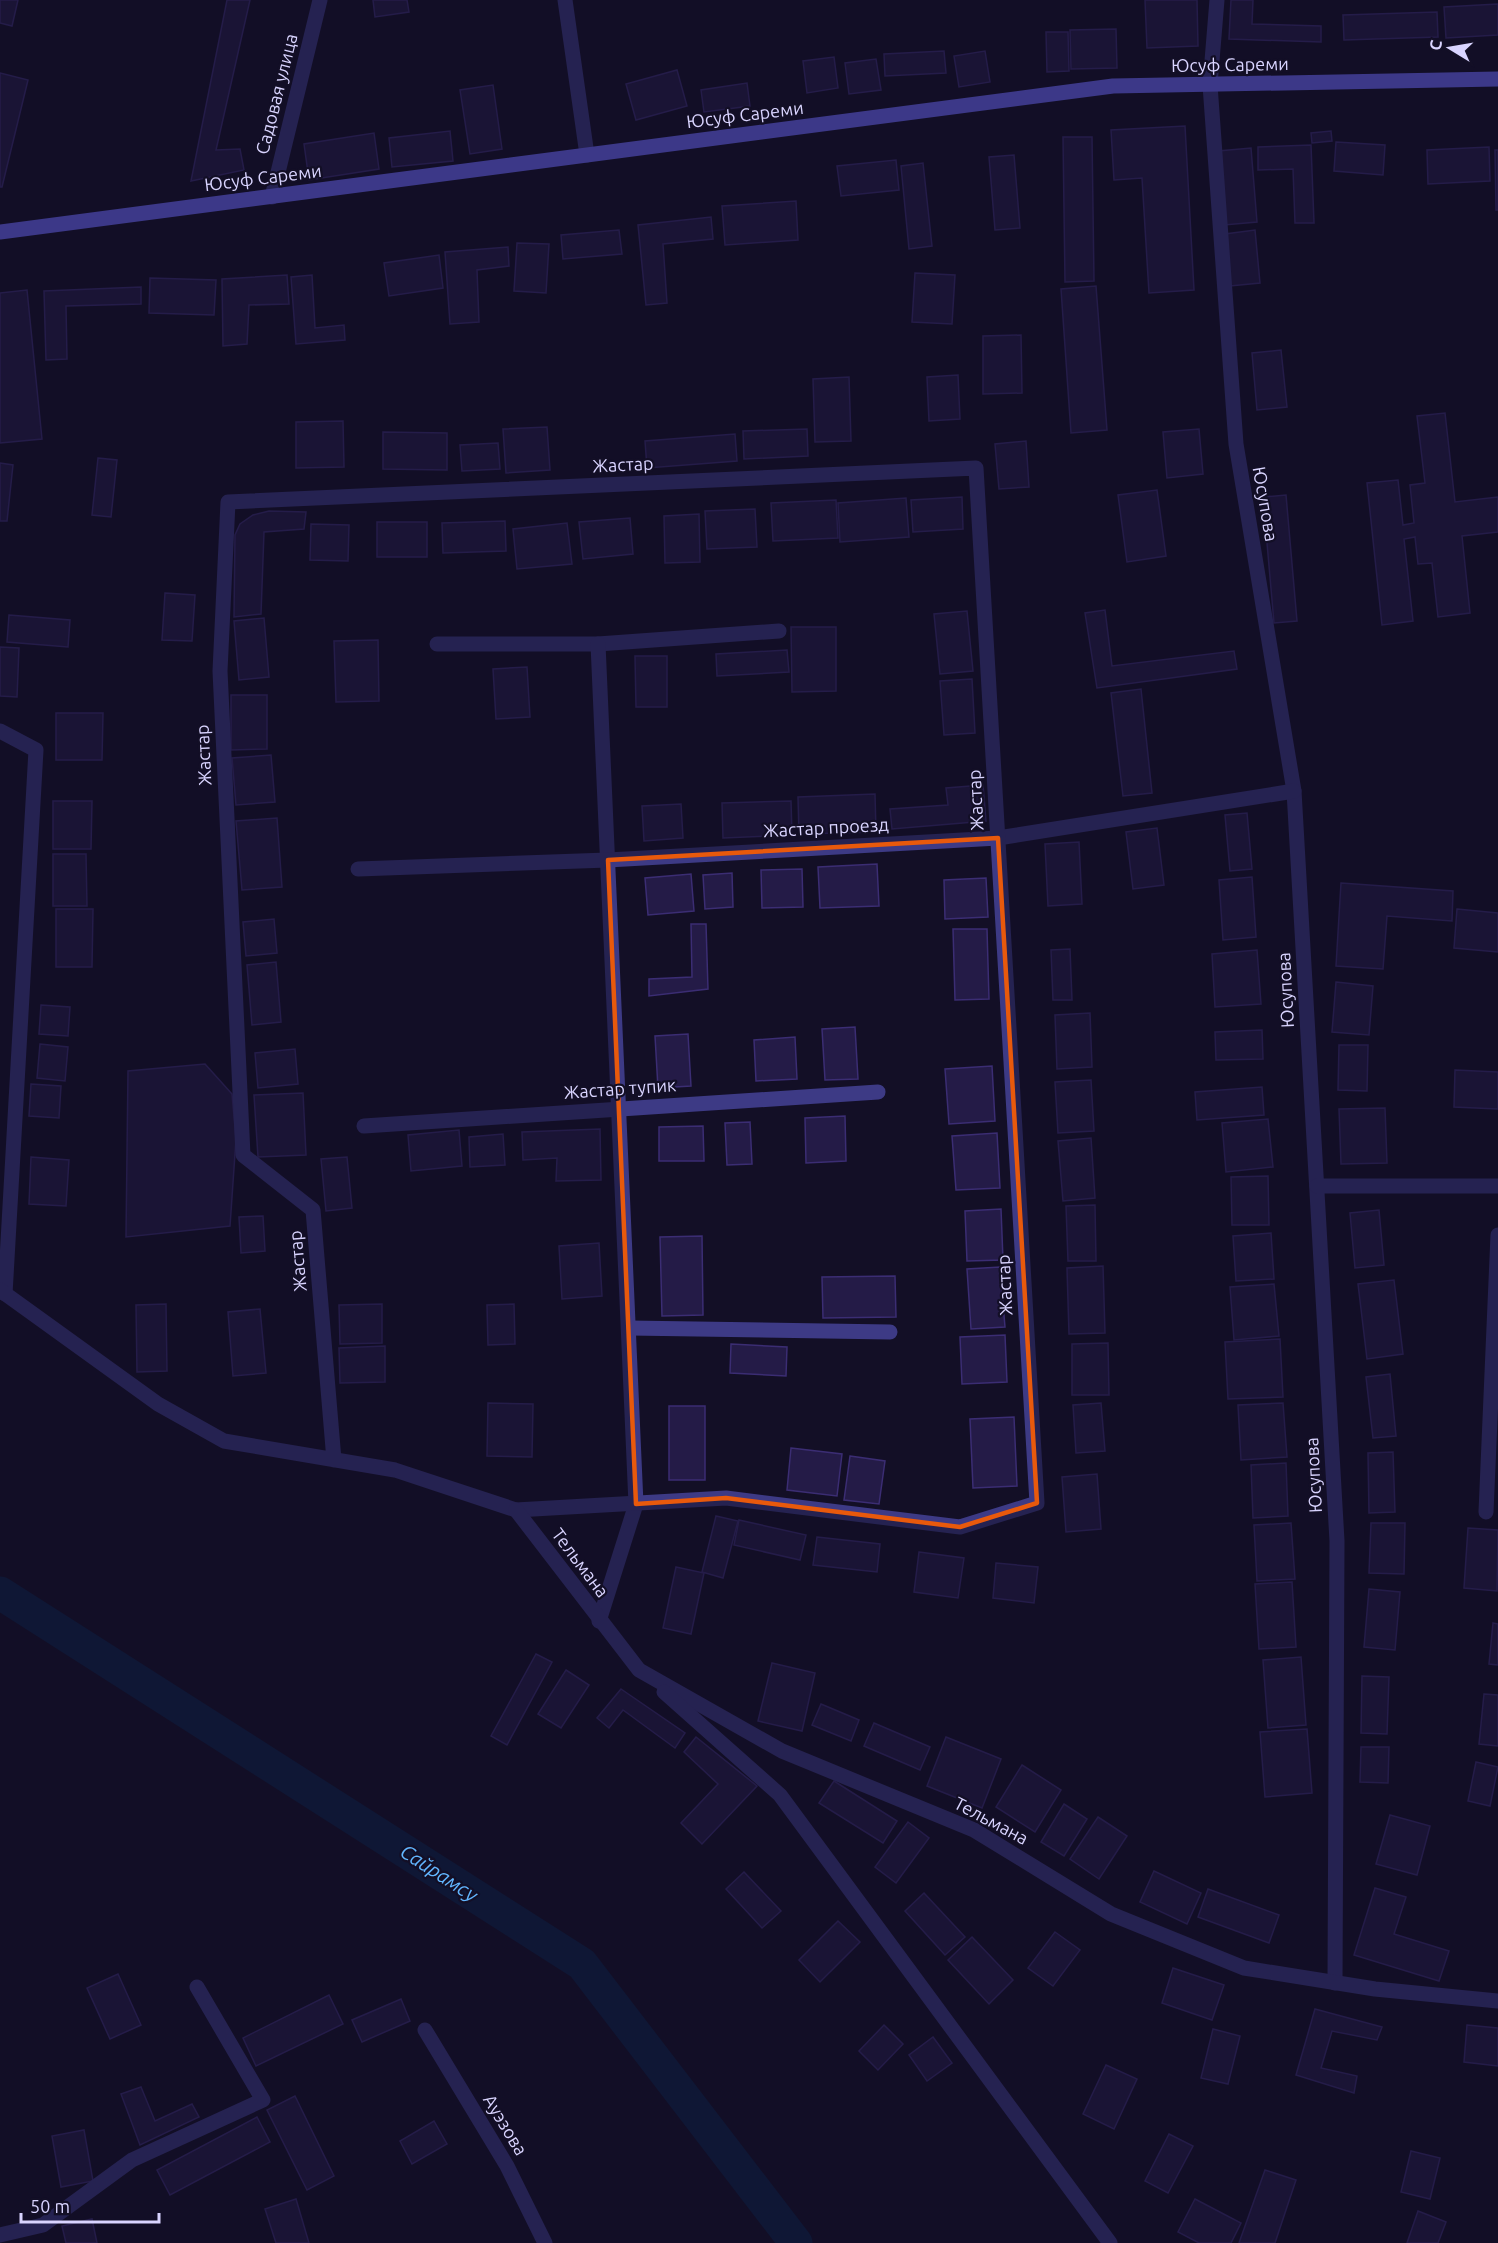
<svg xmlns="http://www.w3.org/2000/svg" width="1498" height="2243" viewBox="0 0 1498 2243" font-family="Ubuntu,sans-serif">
	<rect width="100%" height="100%" fill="#130f26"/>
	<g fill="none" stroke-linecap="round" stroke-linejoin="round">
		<polyline stroke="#0c2248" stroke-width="33" points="0,1593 582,1964 796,2243"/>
	</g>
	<g fill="#241b47" stroke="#3b2d73" stroke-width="1.5">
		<polygon points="0,0 18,0 12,26 0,23"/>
		<polygon points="227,0 250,0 216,150 240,149 244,170 191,181"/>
		<polygon points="373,0 407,0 409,12 375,17"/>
		<polygon points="1145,0 1197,0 1198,46 1147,48"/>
		<polygon points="1231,0 1253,0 1252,24 1321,26 1321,42 1229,39"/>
		<polygon points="1498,4 1498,35 1446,38 1444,7"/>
		<polygon points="1437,12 1438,37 1344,40 1343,15"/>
		<polygon points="1116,29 1117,68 1071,69 1070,30"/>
		<polygon points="1046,32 1068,32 1069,71 1047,72"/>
		<polygon points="944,51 946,73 885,76 884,54"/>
		<polygon points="985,51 990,82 959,87 954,56"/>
		<polygon points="834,57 838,88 807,93 803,61"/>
		<polygon points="876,59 881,90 849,94 845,63"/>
		<polygon points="677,70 687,106 636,120 626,84"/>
		<polygon points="0,73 28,80 2,187 0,187"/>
		<polygon points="747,83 750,106 704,112 701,90"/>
		<polygon points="493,85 502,149 470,154 460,90"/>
		<polygon points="1185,126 1194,290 1149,293 1142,178 1114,180 1111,130"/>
		<polygon points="450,131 453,161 392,167 389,138"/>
		<polygon points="1331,131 1332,141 1312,143 1311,133"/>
		<polygon points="374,133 379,169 309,180 304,144"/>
		<polygon points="1063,137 1092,137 1094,281 1065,282"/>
		<polygon points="1336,142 1385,145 1383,175 1334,171"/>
		<polygon points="1311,145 1314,223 1295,223 1293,169 1258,170 1258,147"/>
		<polygon points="1489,147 1490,181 1428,184 1427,150"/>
		<polygon points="1251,148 1257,222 1224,225 1218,151"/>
		<polygon points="1495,150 1498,150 1498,210 1496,210"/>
		<polygon points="1014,155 1020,228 995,230 989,157"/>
		<polygon points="896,160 899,190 841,196 837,166"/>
		<polygon points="923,163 932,246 909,249 901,166"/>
		<polygon points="796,201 798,240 725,245 722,206"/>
		<polygon points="711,217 713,239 663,244 667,303 646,305 638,225"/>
		<polygon points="619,230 622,254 563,259 561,235"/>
		<polygon points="1255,230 1260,283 1230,286 1225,234"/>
		<polygon points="517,243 549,244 546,293 514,291"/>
		<polygon points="508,247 509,266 477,270 479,322 450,324 445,252"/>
		<polygon points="439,255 443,288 389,296 384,263"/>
		<polygon points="915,273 955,275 952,324 912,322"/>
		<polygon points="287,275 289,304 249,305 247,344 223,346 222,279"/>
		<polygon points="312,275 315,328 344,325 345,340 296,344 291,277"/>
		<polygon points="150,278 216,280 214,315 149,313"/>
		<polygon points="1096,286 1107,430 1071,433 1061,289"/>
		<polygon points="141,287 141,304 66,306 67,359 46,360 44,291"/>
		<polygon points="27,290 42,439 0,443 0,293"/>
		<polygon points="1021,335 1022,393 983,394 983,336"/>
		<polygon points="1281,350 1287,407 1257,410 1252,353"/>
		<polygon points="958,375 960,419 929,421 927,377"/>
		<polygon points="849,377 851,441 815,442 813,379"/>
		<polygon points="1445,413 1455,502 1498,497 1498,532 1462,536 1470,613 1438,617 1432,563 1418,564 1415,537 1404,539 1413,621 1382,625 1367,483 1398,480 1403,525 1414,523 1410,485 1425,483 1417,416"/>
		<polygon points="343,421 344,467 296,468 296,422"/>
		<polygon points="547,427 550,470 506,473 503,429"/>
		<polygon points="807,429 808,456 744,459 743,431"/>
		<polygon points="1199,429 1203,474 1167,478 1163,432"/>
		<polygon points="383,432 447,433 447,470 383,469"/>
		<polygon points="735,434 737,461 647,468 645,441"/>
		<polygon points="1026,441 1029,487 999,489 995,444"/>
		<polygon points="498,443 500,469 462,471 460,445"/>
		<polygon points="98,458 117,460 111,517 92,515"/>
		<polygon points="0,463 13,465 7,521 0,521"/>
		<polygon points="1157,490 1166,556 1127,562 1118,495"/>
		<polygon points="1286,495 1297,621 1274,623 1263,497"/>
		<polygon points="962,497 963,529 913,532 911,500"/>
		<polygon points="906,498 909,537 840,542 838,503"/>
		<polygon points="836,500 838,538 773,541 771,503"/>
		<polygon points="755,509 757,547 707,549 705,511"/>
		<polygon points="269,511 306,512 304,529 264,532 261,614 234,617 235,535 240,524 253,515"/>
		<polygon points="699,514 700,562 665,563 664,516"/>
		<polygon points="630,518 633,554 583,559 579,522"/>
		<polygon points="505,521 506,551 443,553 442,523"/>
		<rect x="377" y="522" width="50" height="35"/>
		<polygon points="567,523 572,564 517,569 513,529"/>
		<polygon points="311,524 349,525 348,561 310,560"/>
		<polygon points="165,593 195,595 192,641 162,640"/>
		<polygon points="1105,610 1112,666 1234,651 1237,669 1097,688 1085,613"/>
		<polygon points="967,611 973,671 940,674 934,614"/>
		<polygon points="9,615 70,620 68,647 7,642"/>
		<polygon points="264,618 269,677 239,680 234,621"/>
		<polygon points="791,627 836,627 836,691 792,692"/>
		<polygon points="378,640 379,701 336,702 334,641"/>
		<polygon points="0,647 19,648 17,697 0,696"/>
		<polygon points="787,650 789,672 717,676 716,654"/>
		<polygon points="635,656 667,656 667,707 636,707"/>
		<polygon points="527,667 530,717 496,719 493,669"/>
		<polygon points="972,679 975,733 944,735 940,681"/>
		<polygon points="1141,689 1152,793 1123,796 1111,693"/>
		<polygon points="231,695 267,695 267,749 231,750"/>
		<polygon points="56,713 103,713 102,760 56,760"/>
		<polygon points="271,755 275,802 236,805 232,758"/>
		<polygon points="983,785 986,821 892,829 890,809 948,805 946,788"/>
		<polygon points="875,794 876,832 799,834 798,797"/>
		<polygon points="53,801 92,801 91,849 53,849"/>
		<polygon points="791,801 792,835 723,838 722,803"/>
		<polygon points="681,804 683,838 644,841 642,806"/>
		<polygon points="1247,813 1252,869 1230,871 1225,815"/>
		<polygon points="277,818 282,887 242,890 236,821"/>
		<polygon points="1157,828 1164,885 1133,889 1126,832"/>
		<polygon points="1079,842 1082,904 1048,906 1045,844"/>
		<polygon points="53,854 86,854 87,906 53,906"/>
		<polygon points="877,864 879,906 820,908 818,867"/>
		<polygon points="802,869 803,907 762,908 761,870"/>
		<polygon points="732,873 733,907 705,909 703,875"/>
		<polygon points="691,874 694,911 648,915 645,878"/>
		<polygon points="1252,877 1256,937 1223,940 1219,880"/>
		<polygon points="986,878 988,917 945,919 944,880"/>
		<polygon points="1341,883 1453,891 1452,921 1387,916 1383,969 1336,966"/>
		<polygon points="56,909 93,909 92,967 56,967"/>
		<polygon points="1457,909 1498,913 1498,952 1454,948"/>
		<polygon points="274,919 277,953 246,956 243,922"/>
		<polygon points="691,924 706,924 708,989 649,996 649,979 692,977"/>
		<polygon points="953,929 987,929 989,999 955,1000"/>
		<polygon points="1070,949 1072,1000 1053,1000 1051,950"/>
		<polygon points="1257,950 1261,1004 1215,1007 1212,954"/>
		<polygon points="276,962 281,1022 252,1025 247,965"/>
		<polygon points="1336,982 1373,986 1369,1035 1332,1032"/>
		<polygon points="41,1005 70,1007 68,1036 39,1034"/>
		<polygon points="1090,1013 1092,1067 1057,1069 1055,1015"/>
		<polygon points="855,1027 858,1079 825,1080 822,1029"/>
		<polygon points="1262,1030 1263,1059 1216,1060 1215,1032"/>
		<polygon points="688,1034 691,1086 658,1088 655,1036"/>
		<polygon points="795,1037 797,1079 756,1081 754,1040"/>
		<polygon points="40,1044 68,1047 65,1081 37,1078"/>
		<polygon points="1339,1045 1368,1045 1367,1091 1338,1090"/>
		<polygon points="295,1049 298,1084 258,1088 255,1053"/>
		<polygon points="205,1064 232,1094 236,1139 230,1226 126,1237 128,1071"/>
		<polygon points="992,1066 995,1121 949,1124 945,1069"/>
		<polygon points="1455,1070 1498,1072 1498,1109 1454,1107"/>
		<polygon points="1091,1080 1094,1131 1058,1133 1055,1082"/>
		<polygon points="31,1084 61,1086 59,1118 29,1116"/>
		<polygon points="1262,1087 1264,1115 1197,1120 1195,1092"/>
		<polygon points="303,1093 306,1155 258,1157 254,1095"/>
		<polygon points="1385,1108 1387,1163 1341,1164 1339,1109"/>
		<polygon points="845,1116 846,1161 806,1163 805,1118"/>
		<polygon points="1268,1119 1273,1167 1226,1172 1222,1123"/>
		<polygon points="750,1122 752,1164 727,1165 725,1123"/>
		<polygon points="703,1126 704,1161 659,1161 659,1127"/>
		<polygon points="600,1129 601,1180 556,1181 557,1158 523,1160 522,1132"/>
		<polygon points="459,1130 462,1166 411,1171 408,1135"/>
		<polygon points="997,1133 1000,1188 956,1190 952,1136"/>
		<polygon points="503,1134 505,1165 470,1167 469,1137"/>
		<polygon points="1091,1138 1095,1198 1063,1201 1058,1141"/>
		<polygon points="31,1157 69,1160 66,1206 29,1204"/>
		<polygon points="347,1157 352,1208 326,1211 321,1159"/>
		<polygon points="1268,1176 1269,1225 1232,1225 1231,1177"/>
		<polygon points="1095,1205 1096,1261 1068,1261 1066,1206"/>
		<polygon points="1001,1209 1003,1260 967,1261 965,1211"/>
		<polygon points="1379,1210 1384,1265 1355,1268 1350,1213"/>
		<polygon points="263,1216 265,1251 241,1253 239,1217"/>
		<polygon points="1271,1233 1274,1279 1236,1281 1233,1236"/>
		<polygon points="702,1236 703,1315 662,1316 660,1237"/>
		<polygon points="599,1243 602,1296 562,1299 559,1246"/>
		<polygon points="1103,1266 1105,1333 1069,1334 1067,1268"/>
		<polygon points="1000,1267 1005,1327 971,1329 967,1269"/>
		<polygon points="895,1276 896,1317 823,1318 822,1277"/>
		<polygon points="1394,1280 1403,1354 1367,1359 1358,1284"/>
		<polygon points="1274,1284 1279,1336 1234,1340 1230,1287"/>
		<polygon points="166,1304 167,1371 137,1372 136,1305"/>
		<polygon points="382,1304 382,1343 340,1344 339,1305"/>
		<polygon points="514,1304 515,1344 488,1345 487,1305"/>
		<polygon points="260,1309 266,1373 233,1376 228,1312"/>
		<polygon points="1005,1335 1007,1382 962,1384 960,1337"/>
		<polygon points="1280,1339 1283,1397 1228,1399 1225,1342"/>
		<polygon points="1108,1343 1109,1395 1072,1395 1072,1344"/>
		<polygon points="731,1344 787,1347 786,1376 730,1373"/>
		<polygon points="385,1346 385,1382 340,1383 339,1348"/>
		<polygon points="1390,1374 1396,1436 1373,1438 1366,1377"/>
		<polygon points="488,1403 533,1404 532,1457 487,1456"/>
		<polygon points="1101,1403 1105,1451 1076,1453 1073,1405"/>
		<polygon points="1283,1403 1287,1457 1241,1460 1238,1405"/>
		<rect x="669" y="1406" width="36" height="74"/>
		<polygon points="1014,1417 1017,1486 973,1488 970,1419"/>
		<polygon points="791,1448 842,1454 837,1496 787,1490"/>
		<polygon points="1393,1452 1395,1512 1369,1513 1368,1453"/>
		<polygon points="850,1456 885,1461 879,1504 844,1500"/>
		<polygon points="1286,1463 1288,1516 1253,1518 1251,1465"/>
		<polygon points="1097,1474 1101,1529 1066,1532 1062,1477"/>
		<polygon points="716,1516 738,1521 723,1578 702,1572"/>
		<polygon points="739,1520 806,1535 800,1560 734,1545"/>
		<polygon points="1291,1523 1295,1579 1257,1581 1254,1525"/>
		<polygon points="1371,1523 1405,1523 1404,1574 1369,1573"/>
		<polygon points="1468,1528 1498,1530 1497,1591 1464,1588"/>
		<polygon points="817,1537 880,1544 877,1572 813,1565"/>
		<polygon points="919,1552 964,1558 958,1598 914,1592"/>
		<polygon points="996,1563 1038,1567 1034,1603 993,1598"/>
		<polygon points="676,1567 704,1573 691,1634 663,1628"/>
		<polygon points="1292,1582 1296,1647 1259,1649 1255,1584"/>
		<polygon points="1369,1589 1400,1592 1395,1650 1364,1647"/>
		<polygon points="1493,1623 1498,1624 1498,1665 1489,1664"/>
		<polygon points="536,1654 552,1662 507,1745 491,1736"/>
		<polygon points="1301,1657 1306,1725 1268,1728 1263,1660"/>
		<polygon points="772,1663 815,1673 802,1731 758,1721"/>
		<polygon points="566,1670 589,1685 561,1728 538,1714"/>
		<polygon points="1362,1676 1389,1677 1387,1734 1361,1733"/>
		<polygon points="621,1689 685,1733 675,1748 623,1710 609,1728 597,1718"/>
		<polygon points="1484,1694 1498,1695 1498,1746 1479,1744"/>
		<polygon points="821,1704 859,1720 851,1741 812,1725"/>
		<polygon points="874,1723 930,1747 920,1770 864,1746"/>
		<polygon points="1307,1729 1312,1793 1265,1797 1260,1732"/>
		<polygon points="696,1737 757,1786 702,1844 681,1823 718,1784 684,1752"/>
		<polygon points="946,1737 1001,1759 982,1808 927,1786"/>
		<polygon points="1361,1747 1389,1747 1388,1783 1360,1782"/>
		<polygon points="1476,1762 1498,1767 1490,1806 1468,1801"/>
		<polygon points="1022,1765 1061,1790 1035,1832 996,1807"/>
		<polygon points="834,1781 897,1821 883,1843 819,1803"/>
		<polygon points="1064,1804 1087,1819 1064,1856 1041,1842"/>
		<polygon points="1390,1815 1430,1826 1417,1875 1376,1864"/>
		<polygon points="1098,1817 1127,1836 1099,1879 1070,1859"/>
		<polygon points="908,1822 929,1838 896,1883 875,1867"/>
		<polygon points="1154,1871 1201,1893 1187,1924 1140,1902"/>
		<polygon points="744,1872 781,1911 762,1928 726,1889"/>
		<polygon points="1375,1888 1406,1897 1394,1934 1449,1951 1439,1981 1354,1955"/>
		<polygon points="1208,1889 1279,1915 1269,1943 1198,1917"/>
		<polygon points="924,1893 965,1937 945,1955 905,1911"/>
		<polygon points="838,1921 860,1942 820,1982 799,1960"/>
		<polygon points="1055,1932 1080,1950 1053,1986 1028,1968"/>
		<polygon points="972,1937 1013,1980 989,2004 948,1960"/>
		<polygon points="1173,1968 1224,1985 1212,2020 1162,2003"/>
		<polygon points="118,1974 141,2025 110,2039 87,1988"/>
		<polygon points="329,1995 343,2024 256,2066 243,2038"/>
		<polygon points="401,1999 410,2021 362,2042 352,2020"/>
		<polygon points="1315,2009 1382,2027 1377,2040 1332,2031 1321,2068 1357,2076 1354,2093 1296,2075"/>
		<polygon points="884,2025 903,2044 878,2070 859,2051"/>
		<polygon points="1467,2025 1498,2028 1498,2066 1464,2062"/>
		<polygon points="1213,2029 1240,2036 1228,2084 1201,2078"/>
		<polygon points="933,2037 952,2063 927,2081 909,2055"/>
		<polygon points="1106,2065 1137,2079 1114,2129 1083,2114"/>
		<polygon points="141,2087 155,2121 192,2104 199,2117 140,2145 121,2094"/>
		<polygon points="295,2096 334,2176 307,2190 267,2110"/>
		<polygon points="257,2117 270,2142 170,2195 157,2170"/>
		<polygon points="434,2121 447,2144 412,2164 400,2141"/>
		<polygon points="84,2130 93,2181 61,2187 52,2136"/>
		<polygon points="1169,2134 1193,2146 1168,2193 1145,2181"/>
		<polygon points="1411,2151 1440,2158 1430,2199 1401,2192"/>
		<polygon points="1265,2170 1296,2180 1275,2243 1239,2243"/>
		<polygon points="296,2199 309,2243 276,2243 265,2209"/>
		<polygon points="1195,2199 1241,2223 1231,2243 1199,2243 1178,2232"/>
		<polygon points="1418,2211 1446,2222 1438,2243 1407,2243"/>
		<polygon points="92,2219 97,2243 66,2243 62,2226"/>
	</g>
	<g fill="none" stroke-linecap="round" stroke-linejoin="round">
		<g stroke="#3d3a85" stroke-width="15">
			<polyline points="565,0 587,155"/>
			<polyline points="1217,0 1210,85 1236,444 1294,791 1337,1541 1335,1983"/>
			<polyline points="272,197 320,0"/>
			<polyline points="437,644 598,644 779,631"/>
			<polyline points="598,644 636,1504 599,1621"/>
			<polyline points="0,731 36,750 5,1294"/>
			<polyline points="358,869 608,860 998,838 1294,791"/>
			<polyline points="364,1126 878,1092"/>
			<polyline points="1317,1186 1498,1186"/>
			<polyline points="0,1290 158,1404 224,1441 395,1470 516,1510 726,1498 960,1527 1037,1503 976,468 228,502 220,671 243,1155 313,1210 334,1460"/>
			<polyline points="629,1328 890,1332"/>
			<polyline points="516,1510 639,1670 782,1751 974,1830 1111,1914 1244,1968 1375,1989 1498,2001"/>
			<polyline points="1486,1512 1498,1235"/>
			<polyline points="664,1692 780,1795 1110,2243"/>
			<polyline points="425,2030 507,2166 545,2243"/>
			<polyline points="0,2235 43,2225 132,2160 263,2100 197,1987"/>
		</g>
		<polyline stroke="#6f6bff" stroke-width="15" points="0,232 1113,86 1498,79"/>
	</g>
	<path d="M0 0H1498V2243H0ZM998,838L1037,1503L960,1527L726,1498L636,1504L608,860Z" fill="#130f26" fill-opacity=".55" fill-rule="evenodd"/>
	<path fill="none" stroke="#e8590c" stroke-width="4.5" stroke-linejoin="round" d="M998,838L1037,1503L960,1527L726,1498L636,1504L608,860Z"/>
	<g text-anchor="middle" stroke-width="4.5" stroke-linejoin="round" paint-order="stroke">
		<g font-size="18" fill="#d9d4ff" stroke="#130f26">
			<text transform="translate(1230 65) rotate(-1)" y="6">Юсуф Сареми</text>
			<text transform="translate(277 94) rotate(-76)" y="6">Садовая улица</text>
			<text transform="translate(745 115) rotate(-7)" y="6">Юсуф Сареми</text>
			<text transform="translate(263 178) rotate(-7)" y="6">Юсуф Сареми</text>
			<text transform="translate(623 465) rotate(-3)" y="6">Жастар</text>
			<text transform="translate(1265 504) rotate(80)" y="6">Юсупова</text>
			<text transform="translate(204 755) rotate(-93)" y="6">Жастар</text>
			<text transform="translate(976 800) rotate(-93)" y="6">Жастар</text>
			<text transform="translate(826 828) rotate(-3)" y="6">Жастар проезд</text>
			<text transform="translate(1286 990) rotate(-93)" y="6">Юсупова</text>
			<text transform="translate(620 1089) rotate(-4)" y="6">Жастар тупик</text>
			<text transform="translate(298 1261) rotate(-95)" y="6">Жастар</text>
			<text transform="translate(1005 1285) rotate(-93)" y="6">Жастар</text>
			<text transform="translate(1314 1475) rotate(-93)" y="6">Юсупова</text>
			<text transform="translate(580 1563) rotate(53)" y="6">Тельмана</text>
			<text transform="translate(991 1821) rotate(28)" y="6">Тельмана</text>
			<text transform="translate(505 2125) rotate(59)" y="6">Ауэзова</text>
		</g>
		<g font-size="20" font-style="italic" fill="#62b6ff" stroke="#130f26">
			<text transform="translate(439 1873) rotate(33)" y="7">Сайрамсу</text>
		</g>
	</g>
	<g transform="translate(1450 48) rotate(281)" stroke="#130f26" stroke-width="4.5" paint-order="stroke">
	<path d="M0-4.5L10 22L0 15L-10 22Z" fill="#d9d4ff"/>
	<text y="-9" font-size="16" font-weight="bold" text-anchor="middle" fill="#d9d4ff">С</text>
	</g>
	<path d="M21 2213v9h138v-9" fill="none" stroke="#d9d4ff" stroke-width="3"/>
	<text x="30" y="2213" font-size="18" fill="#d9d4ff" stroke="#130f26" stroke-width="4.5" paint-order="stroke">50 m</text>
</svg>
